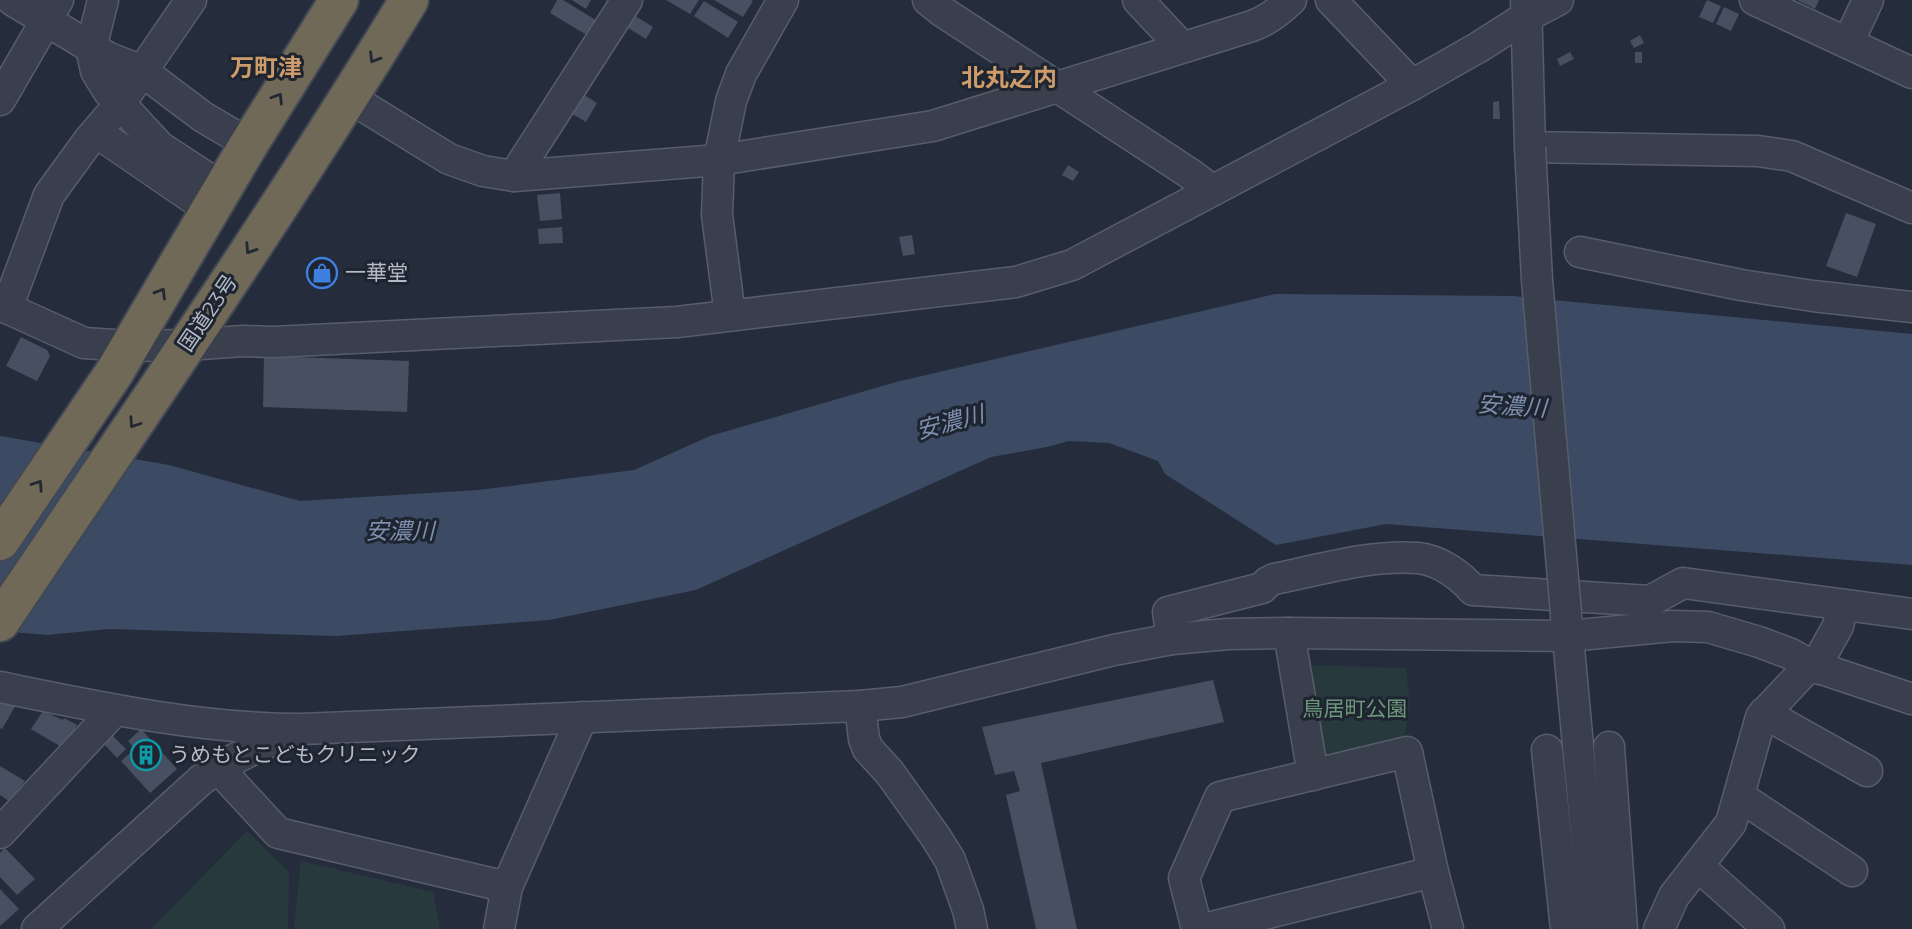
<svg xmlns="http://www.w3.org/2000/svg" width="1912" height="929" viewBox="0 0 1912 929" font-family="Montserrat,'Noto Sans JP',sans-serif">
	<rect width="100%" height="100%" fill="#252d3c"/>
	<g fill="#27393d">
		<polygon points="1305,665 1406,668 1410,706 1404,740 1333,759 1319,751"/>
		<polygon points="247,831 289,872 288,929 151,929"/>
		<polygon points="301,861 433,892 440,929 294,929"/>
	</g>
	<polygon fill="#3c4a64" points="1275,294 1512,296 1912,334 1912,565 1386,524 1276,545 1165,474 1158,461 1109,443 1069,441 1047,447 991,457 696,590 549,620 336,636 109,629 47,635 0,631 0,436 169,465 300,501 478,490 634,470 710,436 896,382"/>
	<g fill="#475060">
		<polygon points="557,0 563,0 599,22 590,37 550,13"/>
		<polygon points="572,0 591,0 586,9"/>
		<polygon points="666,0 699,0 690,14"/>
		<polygon points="714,0 751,0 753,1 743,17"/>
		<polygon points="1707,0 1721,6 1713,23 1699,17"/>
		<polygon points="1797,0 1819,0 1815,9"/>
		<polygon points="704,1 738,22 728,38 694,16"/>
		<polygon points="1724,7 1739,14 1731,31 1716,24"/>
		<polygon points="632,14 653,27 646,39 625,26"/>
		<polygon points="1640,35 1644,43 1634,48 1630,41"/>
		<polygon points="1570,52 1574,59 1560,66 1557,59"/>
		<rect x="1635" y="52" width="7" height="11"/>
		<polygon points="581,93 597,103 586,122 569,112"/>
		<polygon points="1499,101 1500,119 1493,119 1493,102"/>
		<polygon points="1068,165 1079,172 1073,181 1062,175"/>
		<polygon points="560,193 562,219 540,221 537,195"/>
		<polygon points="1846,213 1876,224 1857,277 1826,266"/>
		<polygon points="562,227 563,243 539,244 538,229"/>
		<polygon points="912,235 915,254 903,256 899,237"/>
		<polygon points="21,337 47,350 50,356 37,381 6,366"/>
		<polygon points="264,356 409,361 407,412 263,407"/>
		<polygon points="1213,680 1224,722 1041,763 1077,929 1036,929 1006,795 1020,791 1014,771 995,775 982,727"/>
		<polygon points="0,701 16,705 2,729 0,728"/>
		<polygon points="43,711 63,720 64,718 77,725 63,748 31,729"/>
		<polygon points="141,729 177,769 150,793 121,761 135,749 128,741"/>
		<polygon points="112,735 126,749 117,758 103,743"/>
		<polygon points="0,766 25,781 9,801 0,795"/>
		<polygon points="5,848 35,879 17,895 0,877 0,853"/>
		<polygon points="0,889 19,909 0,926"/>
	</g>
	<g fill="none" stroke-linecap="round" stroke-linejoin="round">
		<g stroke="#575d6a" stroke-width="33">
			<g id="minor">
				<polyline points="12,0 107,57 142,71 203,117 249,144"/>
				<polyline points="103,0 91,48 96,71 109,92 160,147 223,188"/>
				<polyline points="928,0 943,12 1189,173 1212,190"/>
				<polyline points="1138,0 1182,47"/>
				<polyline points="1331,0 1412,85"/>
				<polyline points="1526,0 1530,147 1758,151 1792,156 1912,208"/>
				<polyline points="1755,0 1912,73"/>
				<polyline points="1848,43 1868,0"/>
				<path d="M350,98L449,159L483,171L514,176L719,160L933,126L1252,26C1268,20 1278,12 1291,0"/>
				<polyline points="0,100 58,0"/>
				<polyline points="96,132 210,210"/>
				<polyline points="514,176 627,0"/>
				<polyline points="1580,252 1741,285 1813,296 1912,307"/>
				<polyline points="0,305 84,343 129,346 187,345 243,341 273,342 677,322 1016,282 1072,265 1412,85 1479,47 1526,17 1558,0"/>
				<polyline points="7,308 49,195 89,140 119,105 191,0"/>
				<polyline points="730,315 717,215 719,160 731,101 741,74 783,0"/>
				<polyline points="1566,616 1595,929"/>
				<polyline points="1289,633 1313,775"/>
				<path d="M1172,639L1168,612L1262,588L1268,582L1274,579C1319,570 1372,554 1418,558C1439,560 1460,575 1473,590L1650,601L1683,583L1912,614"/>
				<polyline points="1820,669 1823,653 1838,626 1843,605"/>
				<path d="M0,687C98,707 200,729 301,729L860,706L902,702L1114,650L1172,639L1228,634L1289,633L1568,636L1673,626L1708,627L1759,642L1791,654L1810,665L1912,699"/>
				<polyline points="860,706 864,739 868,749 890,773 935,836 950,860 968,910 972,929"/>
				<polyline points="1764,713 1867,771"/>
				<polyline points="1609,747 1622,929"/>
				<polyline points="1547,750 1566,929"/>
				<polyline points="218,768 278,833 507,887"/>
				<polyline points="1739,796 1852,871"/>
				<polyline points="0,833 115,710"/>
				<polyline points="1698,866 1769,929"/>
				<path d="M37,929L201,780C229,760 260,745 292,732"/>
				<polyline points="499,929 507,887 582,717"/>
				<polyline points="1197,929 1184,878 1220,797 1407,752 1433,872 1448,929"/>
				<polyline points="1204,929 1433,872"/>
				<polyline points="1659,929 1674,896 1731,823 1761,717 1810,665"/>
			</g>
		</g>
		<g stroke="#414854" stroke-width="42">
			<g id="highway">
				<polyline points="0,541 114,373 249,144 339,0"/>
				<path d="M0,622C139,416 280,212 409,0"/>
			</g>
		</g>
		<use href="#minor" stroke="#393f4c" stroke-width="30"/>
		<use href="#highway" stroke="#716957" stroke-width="38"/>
		<g stroke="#575d6a" stroke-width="33" stroke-linecap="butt">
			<polyline id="minor-bridge" points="1530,147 1537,280 1566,613"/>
		</g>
		<use href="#minor-bridge" stroke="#393f4c" stroke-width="30"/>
	</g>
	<defs><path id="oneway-chevron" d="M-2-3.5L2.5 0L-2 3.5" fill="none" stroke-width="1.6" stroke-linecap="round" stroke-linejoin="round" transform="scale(1.75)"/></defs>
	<g stroke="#222833">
		<use href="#oneway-chevron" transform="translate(374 58) rotate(121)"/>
		<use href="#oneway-chevron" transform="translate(278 98) rotate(-58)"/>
		<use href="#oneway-chevron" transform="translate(250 249) rotate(123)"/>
		<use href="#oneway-chevron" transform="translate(161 293) rotate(-59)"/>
		<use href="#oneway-chevron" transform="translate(134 423) rotate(124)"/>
		<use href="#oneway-chevron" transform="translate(38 485) rotate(-56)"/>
	</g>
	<defs>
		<g id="shop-ring" transform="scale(1.575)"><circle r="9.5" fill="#1e2531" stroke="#3f7fe0" stroke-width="1.5"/><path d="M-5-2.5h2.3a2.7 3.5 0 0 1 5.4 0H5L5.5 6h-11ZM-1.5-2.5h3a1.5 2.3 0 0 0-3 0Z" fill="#3f7fe0"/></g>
		<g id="building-ring" transform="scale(1.575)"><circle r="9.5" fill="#1e2531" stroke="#0f9aa8" stroke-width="1.5"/><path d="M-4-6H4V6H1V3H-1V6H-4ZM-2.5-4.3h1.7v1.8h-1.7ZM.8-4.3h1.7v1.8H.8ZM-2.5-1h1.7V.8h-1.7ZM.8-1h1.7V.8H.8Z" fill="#0f9aa8"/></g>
	</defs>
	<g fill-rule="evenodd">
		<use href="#shop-ring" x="322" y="273"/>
		<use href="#building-ring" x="146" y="755"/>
	</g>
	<g text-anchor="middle" stroke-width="6" stroke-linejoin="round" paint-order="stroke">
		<g font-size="21" fill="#b5bbc7" stroke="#1e2531" text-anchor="start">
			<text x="345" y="280">一華堂</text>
			<text x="169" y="762">うめもとこどもクリニック</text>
		</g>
		<g font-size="21" fill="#b5bbc7" stroke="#1e2531">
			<text transform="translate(208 313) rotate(-56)" y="7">国道23号</text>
		</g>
		<g font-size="21" fill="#6d977a" stroke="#1e2531">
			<text x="1355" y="716">鳥居町公園</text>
		</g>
		<g font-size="23" font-style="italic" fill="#7e8fad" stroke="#1e2531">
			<text transform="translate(1512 406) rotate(4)" y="8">安濃川</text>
			<text transform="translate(950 422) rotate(-15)" y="8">安濃川</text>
			<text x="400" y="539">安濃川</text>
		</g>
		<g font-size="24" font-weight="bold" fill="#cd9c6a" stroke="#1e2531">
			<text x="266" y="76">万町津</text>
			<text x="1009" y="86">北丸之内</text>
		</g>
	</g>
</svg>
